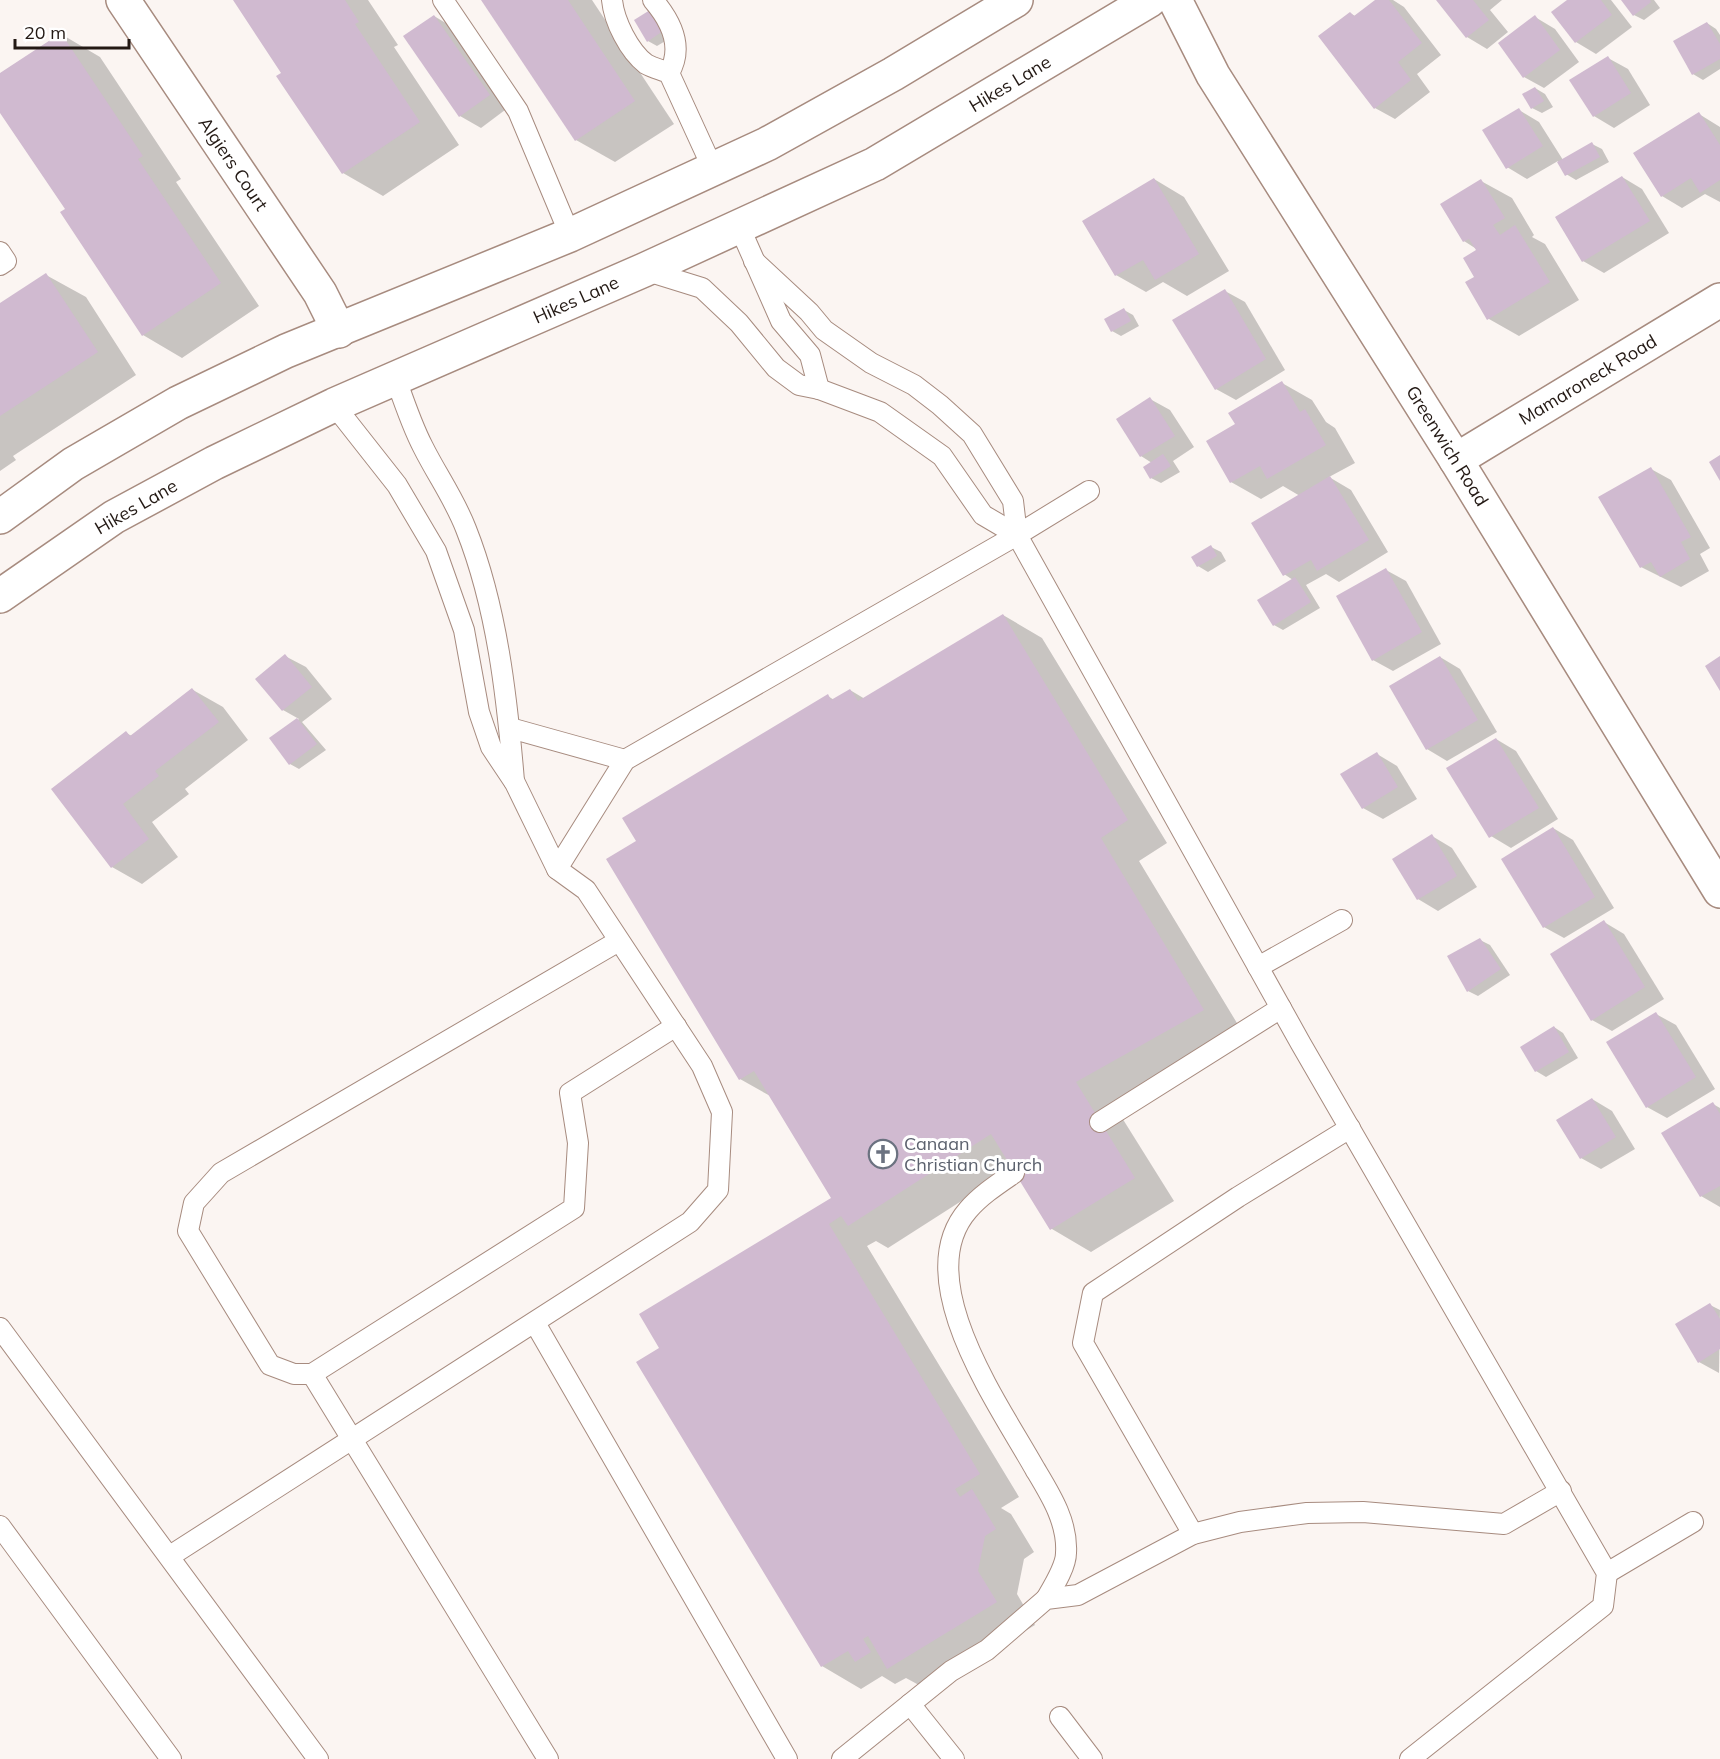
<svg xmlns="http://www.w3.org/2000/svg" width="1720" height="1759" viewBox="0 0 1720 1759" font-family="Mulish,sans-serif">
	<rect width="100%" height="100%" fill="#fbf5f2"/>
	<g fill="#0003">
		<polygon points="234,0 368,0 398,45 394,47 459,145 383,196 343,173 283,73"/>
		<polygon points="483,0 592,0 674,124 615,162 576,140"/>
		<polygon points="1377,0 1393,0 1404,7 1441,55 1417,74 1430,92 1395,119 1375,108 1350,13 1355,16"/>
		<polygon points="1438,0 1502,0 1490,10 1508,32 1487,49 1467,37"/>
		<polygon points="1569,0 1611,0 1632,27 1596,54 1576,42"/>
		<polygon points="1623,0 1654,0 1660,8 1644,20 1634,15"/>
		<polygon points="650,12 672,37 657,46 648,41"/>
		<polygon points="434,16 454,28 509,107 481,128 460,116 405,36"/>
		<polygon points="1535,17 1555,29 1579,62 1544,88 1524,77"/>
		<polygon points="1707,23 1716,29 1720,35 1720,69 1703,80 1693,74"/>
		<polygon points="61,34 100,57 181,179 176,182 259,306 182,358 143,335 67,210 0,110 0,75"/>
		<polygon points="1608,58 1628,69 1650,105 1614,128 1594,116"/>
		<polygon points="1535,88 1545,94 1553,107 1542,113 1532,108"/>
		<polygon points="1519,110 1539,122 1563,160 1592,144 1602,149 1609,162 1576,180 1566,174 1558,161 1527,179 1507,167"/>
		<polygon points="1699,114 1720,127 1720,202 1705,194 1682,208 1662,196"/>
		<polygon points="1622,177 1642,189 1669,233 1604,273 1583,261"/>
		<polygon points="1154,179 1184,197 1229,271 1187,296 1163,282 1146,292 1116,275"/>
		<polygon points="1481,181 1512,198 1534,235 1532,237 1545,244 1579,300 1519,336 1489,319 1476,278 1478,250 1464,241"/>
		<polygon points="46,275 86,297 136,375 13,456 16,460 0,471 0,305"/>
		<polygon points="1225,291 1245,302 1285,370 1236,400 1216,389"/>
		<polygon points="1124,310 1133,315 1139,326 1121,336 1112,331"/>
		<polygon points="1282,383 1312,400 1326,422 1335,428 1355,463 1329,477 1351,490 1388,552 1339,582 1326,574 1306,585 1320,608 1283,630 1274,625 1293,580 1284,574 1300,496 1283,486 1261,499 1231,482 1237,425"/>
		<polygon points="1150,399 1170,410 1194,447 1173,461 1180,472 1161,483 1151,478 1152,463 1141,456"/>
		<polygon points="1651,469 1671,480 1710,548 1700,554 1709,571 1681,587 1641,567"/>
		<polygon points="1211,547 1221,552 1226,561 1208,572 1198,566"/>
		<polygon points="1386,570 1406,581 1441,644 1393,671 1373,660"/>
		<polygon points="1003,615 1042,638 1167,843 1139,861 1243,1033 1114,1105 1174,1201 1091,1252 1052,1229 1013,1168 888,1248 876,1241 867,1246 1019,1497 1001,1508 1011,1514 1034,1552 1024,1559 1017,1594 1035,1625 928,1690 906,1678 895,1684 882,1676 861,1689 822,1666 661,1349 833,1199 772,1097 740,1079 638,841 828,696 834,700 850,690 865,699"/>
		<polygon points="285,656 306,667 332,699 302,722 326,750 299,769 290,764 271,739 299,719 283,710"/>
		<polygon points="1440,657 1460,669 1497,732 1447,761 1427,749 1391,687"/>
		<polygon points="193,690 223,707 248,740 185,789 189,794 152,822 178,857 142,884 112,867 126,733 132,736"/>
		<polygon points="1496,739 1516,751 1558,819 1511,848 1491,836"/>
		<polygon points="1377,754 1397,766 1417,799 1383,819 1363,808"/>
		<polygon points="1553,828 1573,840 1614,908 1564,938 1544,927"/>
		<polygon points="1432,836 1452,848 1477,887 1438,911 1418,899 1394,859"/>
		<polygon points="1604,922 1624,934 1664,999 1612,1031 1592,1020"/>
		<polygon points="1480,940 1490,945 1510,975 1478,996 1468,991"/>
		<polygon points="1656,1014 1676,1025 1715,1089 1667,1118 1647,1107"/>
		<polygon points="1554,1027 1563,1033 1578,1058 1546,1077 1536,1071"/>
		<polygon points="1592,1099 1612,1111 1635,1149 1601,1169 1581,1158"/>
		<polygon points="1713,1104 1720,1108 1720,1207 1701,1196 1663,1134"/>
		<polygon points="1710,1305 1720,1310 1719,1373 1699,1362"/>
	</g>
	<g fill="#d0bad0">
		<polygon points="233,0 345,0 359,22 355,24 420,122 342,174 276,76 281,73"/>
		<polygon points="481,0 568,0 635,101 575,141"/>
		<polygon points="1375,0 1389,0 1422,43 1398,62 1411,80 1374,109 1318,36 1350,12 1354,16"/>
		<polygon points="1436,0 1473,0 1489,20 1466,38"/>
		<polygon points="1567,0 1601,0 1612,15 1575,43 1551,12"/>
		<polygon points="1621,0 1650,0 1651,2 1633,16"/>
		<polygon points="650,10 663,31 647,42 634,20"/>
		<polygon points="434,15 490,95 459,117 403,36"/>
		<polygon points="1535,15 1560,50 1523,78 1498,43"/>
		<polygon points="1707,22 1720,44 1720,59 1692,75 1673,41"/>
		<polygon points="61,33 143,156 138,159 221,283 142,336 60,212 65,209 0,113 0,73"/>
		<polygon points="1608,56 1631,93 1593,117 1569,80"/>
		<polygon points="1535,87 1544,101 1531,109 1522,94"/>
		<polygon points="1519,108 1543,146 1506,169 1482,130"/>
		<polygon points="1699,112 1720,145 1720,180 1700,193 1691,178 1661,197 1633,153"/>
		<polygon points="1592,142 1600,157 1565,176 1557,162"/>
		<polygon points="1622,176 1650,221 1582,262 1555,217"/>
		<polygon points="1154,178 1199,254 1155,280 1143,260 1115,276 1082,221"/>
		<polygon points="1481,179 1505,218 1493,225 1500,235 1515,225 1550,282 1487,320 1465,282 1474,277 1463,258 1476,250 1469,239 1463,242 1440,204"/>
		<polygon points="46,273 98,352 0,416 0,303"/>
		<polygon points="1225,289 1266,359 1215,390 1172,320"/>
		<polygon points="1124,308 1131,321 1111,332 1104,319"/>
		<polygon points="1282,381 1300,412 1305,409 1326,445 1267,479 1260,466 1230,483 1206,441 1235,424 1228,413"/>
		<polygon points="1150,397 1175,436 1140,457 1116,419"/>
		<polygon points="1163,454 1171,466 1150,479 1143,467"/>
		<polygon points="1720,455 1720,481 1709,462"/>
		<polygon points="1651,467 1691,537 1681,542 1690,559 1660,577 1651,562 1640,568 1598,497"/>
		<polygon points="1330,476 1369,540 1317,571 1311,560 1283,576 1251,523"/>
		<polygon points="1211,545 1217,556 1197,567 1191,557"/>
		<polygon points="1386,568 1422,632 1372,661 1336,596"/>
		<polygon points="1295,577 1311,602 1273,626 1257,600"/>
		<polygon points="1003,614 1128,820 1101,838 1204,1010 1076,1082 1135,1178 1050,1230 991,1134 848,1226 841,1216 829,1224 980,1474 955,1489 960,1497 972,1489 996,1529 985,1536 978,1571 997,1602 887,1669 868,1636 863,1639 871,1652 855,1662 848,1651 821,1667 636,1362 659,1348 639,1314 831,1198 754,1071 739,1080 606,859 636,841 622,818 828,694 831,700 850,689 858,701"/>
		<polygon points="285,654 312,687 282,711 255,679"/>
		<polygon points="1440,656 1478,720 1426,750 1389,686"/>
		<polygon points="1720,656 1720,691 1705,666"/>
		<polygon points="192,688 219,722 155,771 159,776 123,804 149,839 111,868 51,789 126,731 130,736"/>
		<polygon points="297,718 317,744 289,765 269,738"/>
		<polygon points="1496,738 1539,808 1489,838 1446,768"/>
		<polygon points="1377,752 1398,787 1362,809 1340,774"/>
		<polygon points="1553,827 1595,897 1543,928 1501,859"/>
		<polygon points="1432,834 1457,876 1417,900 1392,859"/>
		<polygon points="1604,920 1645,987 1591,1021 1550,954"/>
		<polygon points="1480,938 1501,969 1467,992 1447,956"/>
		<polygon points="1656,1012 1696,1077 1646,1108 1606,1042"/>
		<polygon points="1554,1026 1569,1052 1535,1072 1520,1047"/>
		<polygon points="1592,1098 1616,1137 1580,1159 1556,1120"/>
		<polygon points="1713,1102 1720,1114 1720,1186 1700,1197 1661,1133"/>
		<polygon points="1710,1303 1720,1319 1720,1349 1698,1363 1675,1324"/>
	</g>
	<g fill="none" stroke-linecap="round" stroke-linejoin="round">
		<g stroke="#a78b7f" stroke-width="22">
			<g id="lane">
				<polyline points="443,0 518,111 570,235"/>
				<path d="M612,0C614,21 629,51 646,64C653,68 662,70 669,73L713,169"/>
				<path d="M653,0C671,21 684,47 669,73"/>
				<polyline points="739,226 781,321 810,355 819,389"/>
				<polyline points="0,252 6,261 0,265"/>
				<polyline points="754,261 809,312 824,330 871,363 914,385 940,405 972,434 1013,501 1017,535"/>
				<polyline points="644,270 702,288 739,323 776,368 799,385 819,389 880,412 942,456 983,515 1017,535 1301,1044 1607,1573 1603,1606 1410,1759"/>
				<path d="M396,379C404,402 412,426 423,447C437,475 455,500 466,529C497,607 507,697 514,781"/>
				<polyline points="510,728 625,760"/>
				<polyline points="557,869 625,760 1017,535 1089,491"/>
				<polyline points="1258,967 1342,920"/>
				<polyline points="1100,1122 1281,1008"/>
				<path d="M1014,1173C998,1184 981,1195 968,1210C908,1279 1000,1406 1035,1469C1050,1494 1068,1522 1066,1553C1066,1567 1053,1587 1046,1599"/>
				<polyline points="535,1323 787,1759"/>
				<polyline points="0,1328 318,1759"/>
				<polyline points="312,1374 294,1374 270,1365 188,1231 194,1203 221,1173 617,942"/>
				<polyline points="0,1526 171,1759"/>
				<polyline points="1193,1534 1083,1343 1093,1293 1238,1197 1350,1128"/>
				<polyline points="170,1556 690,1222 718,1190 722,1112 702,1066 586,890 557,869 515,783 491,747 479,712 464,630 436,551 397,485 334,405"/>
				<polyline points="1607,1573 1693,1522"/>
				<polyline points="910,1704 954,1759"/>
				<polyline points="1060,1717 1092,1759"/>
				<polyline points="548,1759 312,1374 574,1208 578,1143 570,1093 676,1026"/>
				<polyline points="842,1759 951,1671 987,1650 1046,1599 1078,1595 1193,1534 1240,1522 1307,1513 1363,1512 1504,1524 1561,1491"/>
			</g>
		</g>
		<g stroke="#a78b7f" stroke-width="36">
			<g id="street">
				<polyline points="123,0 320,293 339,331"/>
				<polyline points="1175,0 1213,75 1456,460 1720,891"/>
				<polyline points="1456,460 1720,300"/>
			</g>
		</g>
		<g stroke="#a78b7f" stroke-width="36">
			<g id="secondary">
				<polyline points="0,517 73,464 178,403 286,351 570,235 767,144 893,74 1016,0"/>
				<polyline points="0,596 114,517 214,463 334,405 644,270 875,164 1150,0"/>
			</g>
		</g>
		<use href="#lane" stroke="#fff" stroke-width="20"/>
		<use href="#street" stroke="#fff" stroke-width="33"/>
		<use href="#secondary" stroke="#fff" stroke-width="33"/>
	</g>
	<defs>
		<g id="church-ring" transform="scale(1.5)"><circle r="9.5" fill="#fff" stroke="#6b7280" stroke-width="1.5"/><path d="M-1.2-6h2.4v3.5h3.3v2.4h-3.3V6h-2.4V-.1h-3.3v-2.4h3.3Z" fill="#6b7280"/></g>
	</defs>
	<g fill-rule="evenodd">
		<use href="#church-ring" x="883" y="1154"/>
	</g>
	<g text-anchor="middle" stroke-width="6" stroke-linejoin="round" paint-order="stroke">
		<g font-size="18" fill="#231914" stroke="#fff">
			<text transform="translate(1010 84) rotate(-31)" y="6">Hikes Lane</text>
			<text transform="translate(233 164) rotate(56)" y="6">Algiers Court</text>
			<text transform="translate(576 300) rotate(-24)" y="6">Hikes Lane</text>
			<text transform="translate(1588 380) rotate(-31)" y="6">Mamaroneck Road</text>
			<text transform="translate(1447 446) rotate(58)" y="6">Greenwich Road</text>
			<text transform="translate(136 507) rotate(-30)" y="6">Hikes Lane</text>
		</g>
		<g font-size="18" fill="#5b616d" stroke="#fff" text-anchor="start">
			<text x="904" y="1150">Canaan<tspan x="904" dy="21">Christian Church</tspan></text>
		</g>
	</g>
	<path d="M15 39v9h114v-9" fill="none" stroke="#231914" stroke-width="3"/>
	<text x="24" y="39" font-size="18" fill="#231914" stroke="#ffffff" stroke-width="4.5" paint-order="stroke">20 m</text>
</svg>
